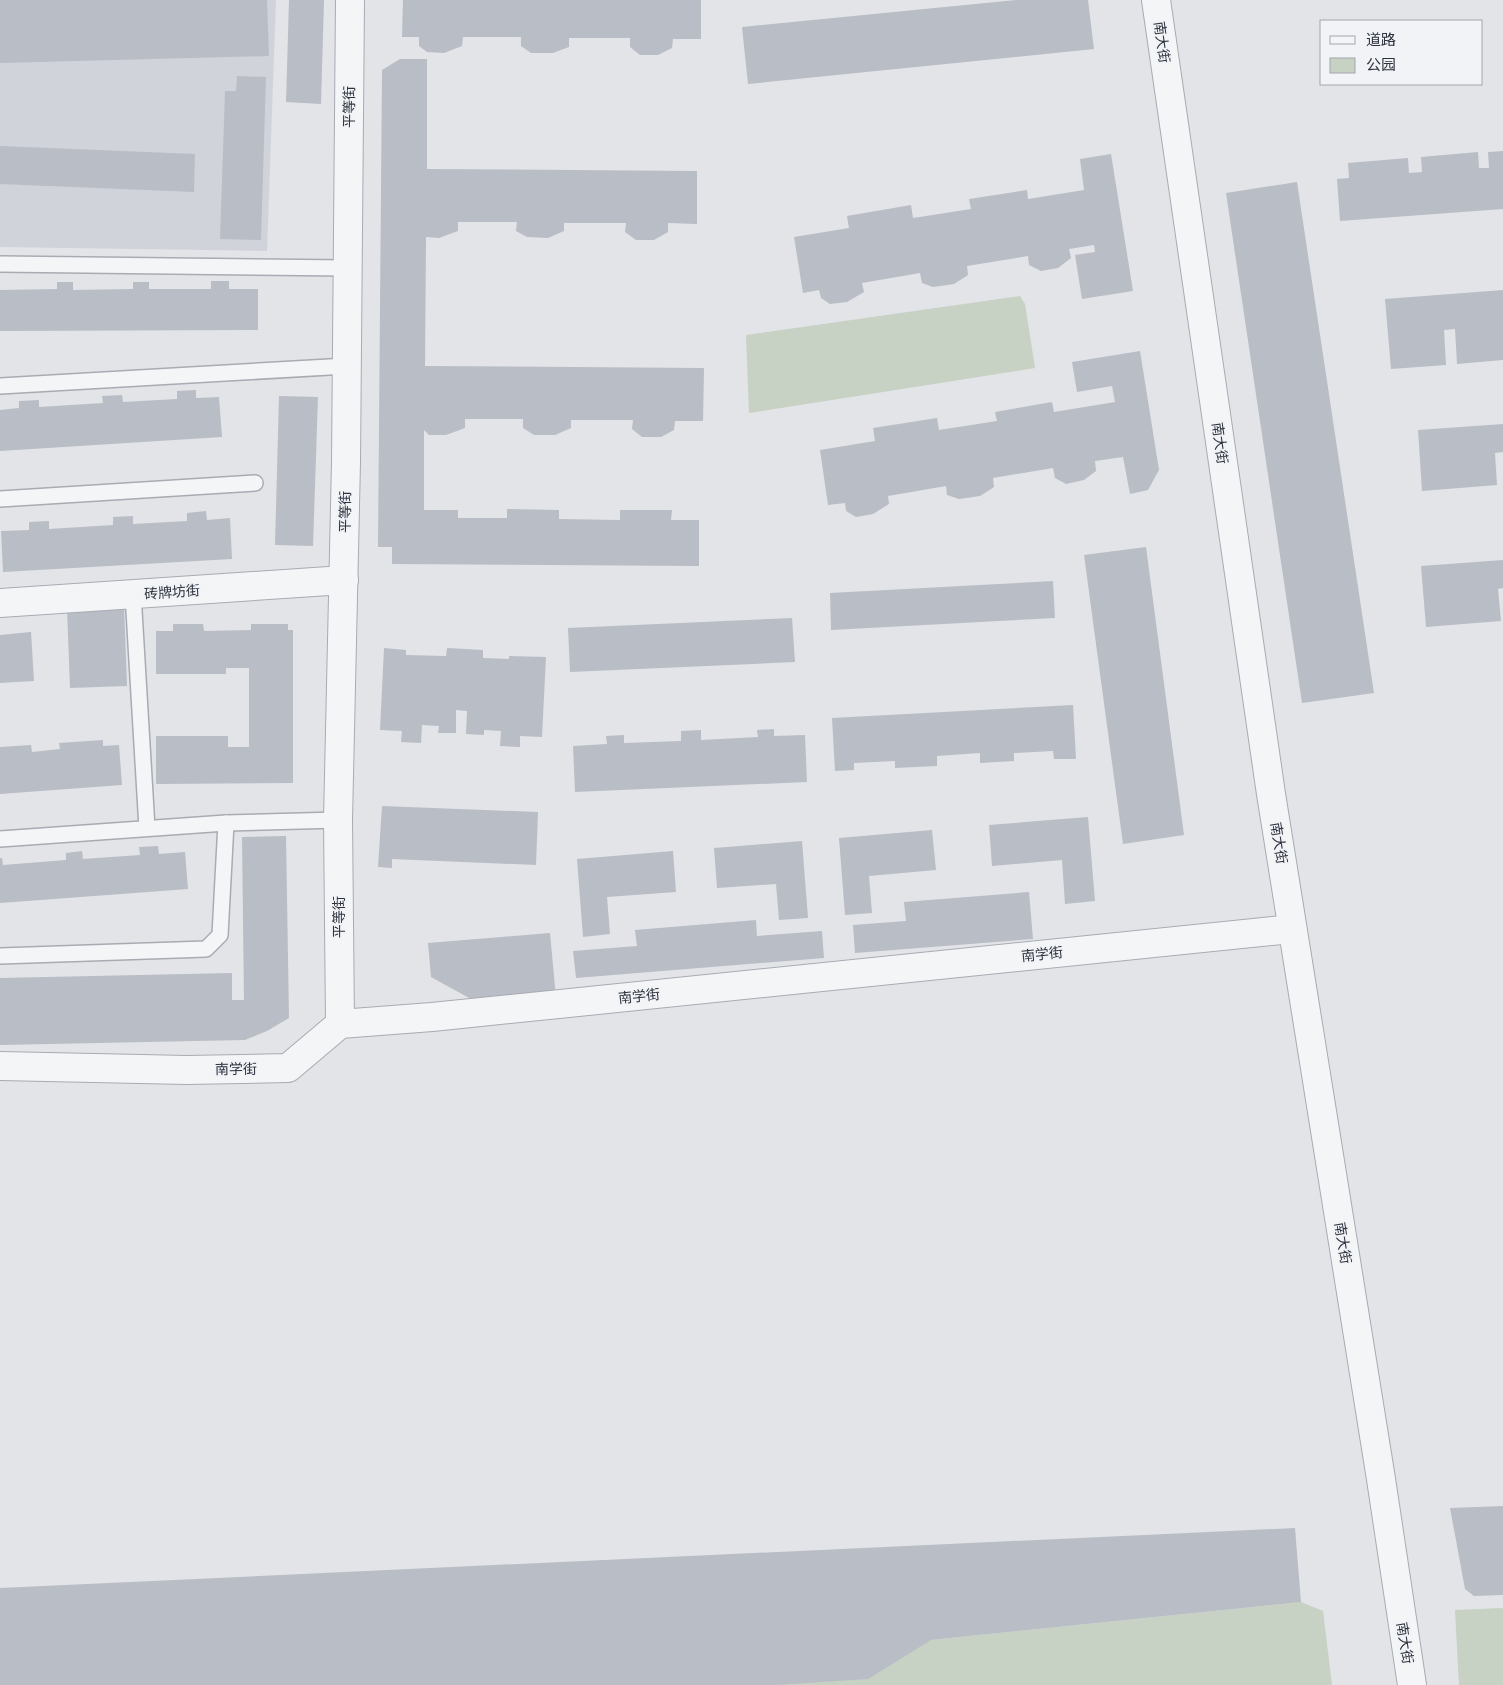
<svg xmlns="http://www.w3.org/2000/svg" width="1503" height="1685" viewBox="0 0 1503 1685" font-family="Rubik,'Noto Sans SC',sans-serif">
	<rect width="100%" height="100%" fill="#e2e4e8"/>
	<polygon fill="#d0d3da" points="0,0 276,0 267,251 0,247"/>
	<g fill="#c7d1c4">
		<polygon points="1020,296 1025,304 1035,368 749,413 746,335"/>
		<polygon points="1301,1602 1323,1611 1332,1685 776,1685 931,1640"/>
		<polygon points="1503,1608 1503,1685 1459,1685 1455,1610"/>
	</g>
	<g fill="#b9bdc5">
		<polygon points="0,0 267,0 269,56 0,63"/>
		<polygon points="289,0 324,0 321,104 286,102"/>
		<polygon points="403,0 701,0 701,39 673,39 672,48 658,55 640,55 630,47 630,38 569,38 569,47 553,53 531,53 521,46 521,37 463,37 462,46 444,53 427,52 419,46 419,37 402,37"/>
		<polygon points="1016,0 1088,0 1094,49 748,84 742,27"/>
		<polygon points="400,59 427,59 427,169 697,171 697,224 668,223 668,232 654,240 636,240 625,232 626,223 564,223 564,231 548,238 527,237 516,231 517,222 458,222 458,231 439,238 426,237 425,366 704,368 703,421 675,421 674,430 661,437 642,437 632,429 633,420 571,420 571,428 555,435 534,435 523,428 523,419 465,419 465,428 446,435 429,435 424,430 424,510 458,510 458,518 507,518 507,509 559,510 559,519 620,520 620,510 672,510 671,520 699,520 699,566 392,564 392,547 378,547 382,70"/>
		<polygon points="237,76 266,77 261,240 220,239 225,91 236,91"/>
		<polygon points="0,146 195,154 194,192 0,184"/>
		<polygon points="1503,151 1503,209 1340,221 1337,179 1349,178 1348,163 1408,158 1409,173 1422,172 1421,157 1478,152 1479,168 1489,168 1488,152"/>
		<polygon points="1111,154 1133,291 1082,299 1075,255 1095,252 1094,245 1069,249 1071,258 1058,268 1041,271 1029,265 1028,256 967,266 968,275 954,284 933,287 922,283 920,273 862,283 864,292 847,302 830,304 821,298 819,290 803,293 794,237 849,228 847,216 911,205 913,218 971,209 969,199 1027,190 1028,199 1084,190 1080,159"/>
		<polygon points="1297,182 1374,693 1302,703 1226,193"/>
		<polygon points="211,281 229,281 229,289 258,289 258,330 0,331 0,290 57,289 57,282 73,282 73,290 133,289 133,282 149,282 149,289 211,289"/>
		<polygon points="1503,290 1503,360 1457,364 1455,329 1444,330 1446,365 1391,369 1385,299"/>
		<polygon points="1140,351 1159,470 1148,490 1130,494 1123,457 1095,461 1096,471 1084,480 1066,484 1055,478 1053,468 993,478 994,487 980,496 959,499 947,495 946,486 888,496 889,504 873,514 856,517 846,511 845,503 828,505 820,450 875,441 873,428 937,418 939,430 997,421 995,412 1052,402 1054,412 1115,402 1112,386 1077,392 1072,362"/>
		<polygon points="196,390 196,398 219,397 222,437 0,451 0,410 19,408 19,401 39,400 39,407 103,403 102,396 122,395 123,402 177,399 177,391"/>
		<polygon points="279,396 318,397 313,546 275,545"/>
		<polygon points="1503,424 1503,452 1495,453 1497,485 1422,491 1418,430"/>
		<polygon points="206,511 207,520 230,518 232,559 3,572 1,531 29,530 29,522 49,521 49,529 113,525 113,517 133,516 133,524 187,521 187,513"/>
		<polygon points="1146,547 1184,835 1123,844 1084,555"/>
		<polygon points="1503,560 1503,588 1498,589 1501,621 1426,627 1421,566"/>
		<polygon points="1053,581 1055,618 831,630 830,593"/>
		<polygon points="124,606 127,686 70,688 67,608"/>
		<polygon points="792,618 795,662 570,672 568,628"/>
		<polygon points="173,624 203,624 204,631 251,630 251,624 288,624 288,630 293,630 293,783 156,784 156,736 228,736 228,747 249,747 249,668 226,668 226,674 156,674 156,631 173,631"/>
		<polygon points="31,632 34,681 0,683 0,635"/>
		<polygon points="384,648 406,650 406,655 446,656 447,648 483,650 483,658 509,659 509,656 546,657 542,737 520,736 520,747 500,746 501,731 484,730 484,735 466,734 467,711 456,710 456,733 438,733 439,726 422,725 421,743 401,742 402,731 380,730"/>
		<polygon points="1073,705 1076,759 1054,759 1053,751 1014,753 1014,761 980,763 980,753 937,756 937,766 895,768 895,761 854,763 854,770 835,771 832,718"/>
		<polygon points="774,729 774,736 805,735 807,782 575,792 573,746 607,744 606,736 624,735 624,743 681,741 681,731 701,730 701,740 758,737 757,730"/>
		<polygon points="103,740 103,746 119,745 122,785 0,794 0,747 31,745 32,752 60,749 59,743"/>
		<polygon points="382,806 538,812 536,865 392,859 392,868 378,867"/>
		<polygon points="1088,817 1095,901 1065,904 1062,860 992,866 989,825"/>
		<polygon points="932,830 936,870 869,876 872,913 845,915 839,838"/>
		<polygon points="286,836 289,1018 267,1031 245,1040 0,1045 0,978 232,973 232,1000 244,1000 242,837"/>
		<polygon points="802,841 808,918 779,920 776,884 717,888 714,848"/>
		<polygon points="158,846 159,854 185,852 188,889 0,903 0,858 2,858 3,865 66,860 66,853 82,851 83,859 140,855 139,847"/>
		<polygon points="673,851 676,892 607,897 610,934 583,937 577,859"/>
		<polygon points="1029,892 1033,939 855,953 853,925 906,921 904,902"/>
		<polygon points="756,920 757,936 822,931 824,958 576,978 573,951 637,946 635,930"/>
		<polygon points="550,933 556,998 480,1004 431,977 428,943"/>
		<polygon points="1503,1506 1503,1595 1474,1596 1465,1589 1450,1508"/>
		<polygon points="1295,1528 1301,1602 931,1640 868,1679 776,1685 0,1685 0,1588"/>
	</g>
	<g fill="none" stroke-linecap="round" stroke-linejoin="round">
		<g stroke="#a8abb2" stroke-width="18">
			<g id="service">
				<polyline points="0,264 348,268"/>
				<polyline points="0,386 347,366"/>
				<polyline points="0,499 255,483"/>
				<polyline points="133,594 147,828"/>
				<polyline points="0,839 226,823 338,820"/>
				<polyline points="0,956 206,949 220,935 226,823"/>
			</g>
		</g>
		<g stroke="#a8abb2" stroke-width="30">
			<g id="minor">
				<polyline points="0,603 344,580"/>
				<polyline points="340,1024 338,820 346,462 350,0"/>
				<polyline points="0,1066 187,1070 288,1068 340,1024 432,1017 1292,929"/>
			</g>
		</g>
		<g stroke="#a8abb2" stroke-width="30">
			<polyline id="tertiary" points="1156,0 1271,794 1381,1479 1412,1685"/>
		</g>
		<use href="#service" stroke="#f4f5f7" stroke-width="15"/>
		<use href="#minor" stroke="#f4f5f7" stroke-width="28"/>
		<use href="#tertiary" stroke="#f4f5f7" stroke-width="28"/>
	</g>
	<g text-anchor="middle" stroke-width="4" stroke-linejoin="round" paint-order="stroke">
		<g font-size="14" fill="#2c323e" stroke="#f1f3f6">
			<text transform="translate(1162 42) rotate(82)" y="5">南大街</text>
			<text transform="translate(349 107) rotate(-89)" y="5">平等街</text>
			<text transform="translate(1220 443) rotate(82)" y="5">南大街</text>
			<text transform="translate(345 512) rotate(-89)" y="5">平等街</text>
			<text transform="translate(172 592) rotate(-4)" y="5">砖牌坊街</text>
			<text transform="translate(1279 843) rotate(81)" y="5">南大街</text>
			<text transform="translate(339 917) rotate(-90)" y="5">平等街</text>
			<text transform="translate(1042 954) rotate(-6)" y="5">南学街</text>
			<text transform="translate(639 996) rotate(-6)" y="5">南学街</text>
			<text transform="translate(236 1069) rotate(-1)" y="5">南学街</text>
			<text transform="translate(1343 1243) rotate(81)" y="5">南大街</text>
			<text transform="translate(1405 1643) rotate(81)" y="5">南大街</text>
		</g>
	</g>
	<rect x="1320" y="20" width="162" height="65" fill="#f1f3f6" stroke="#a2a6ac"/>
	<rect x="1330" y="36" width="25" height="8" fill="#f4f5f7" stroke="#a2a6ac"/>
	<text x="1366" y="45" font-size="15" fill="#2c323e">道路</text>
	<rect x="1330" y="58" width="25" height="15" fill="#c7d1c4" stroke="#a2a6ac"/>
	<text x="1366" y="70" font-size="15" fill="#2c323e">公园</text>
</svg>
